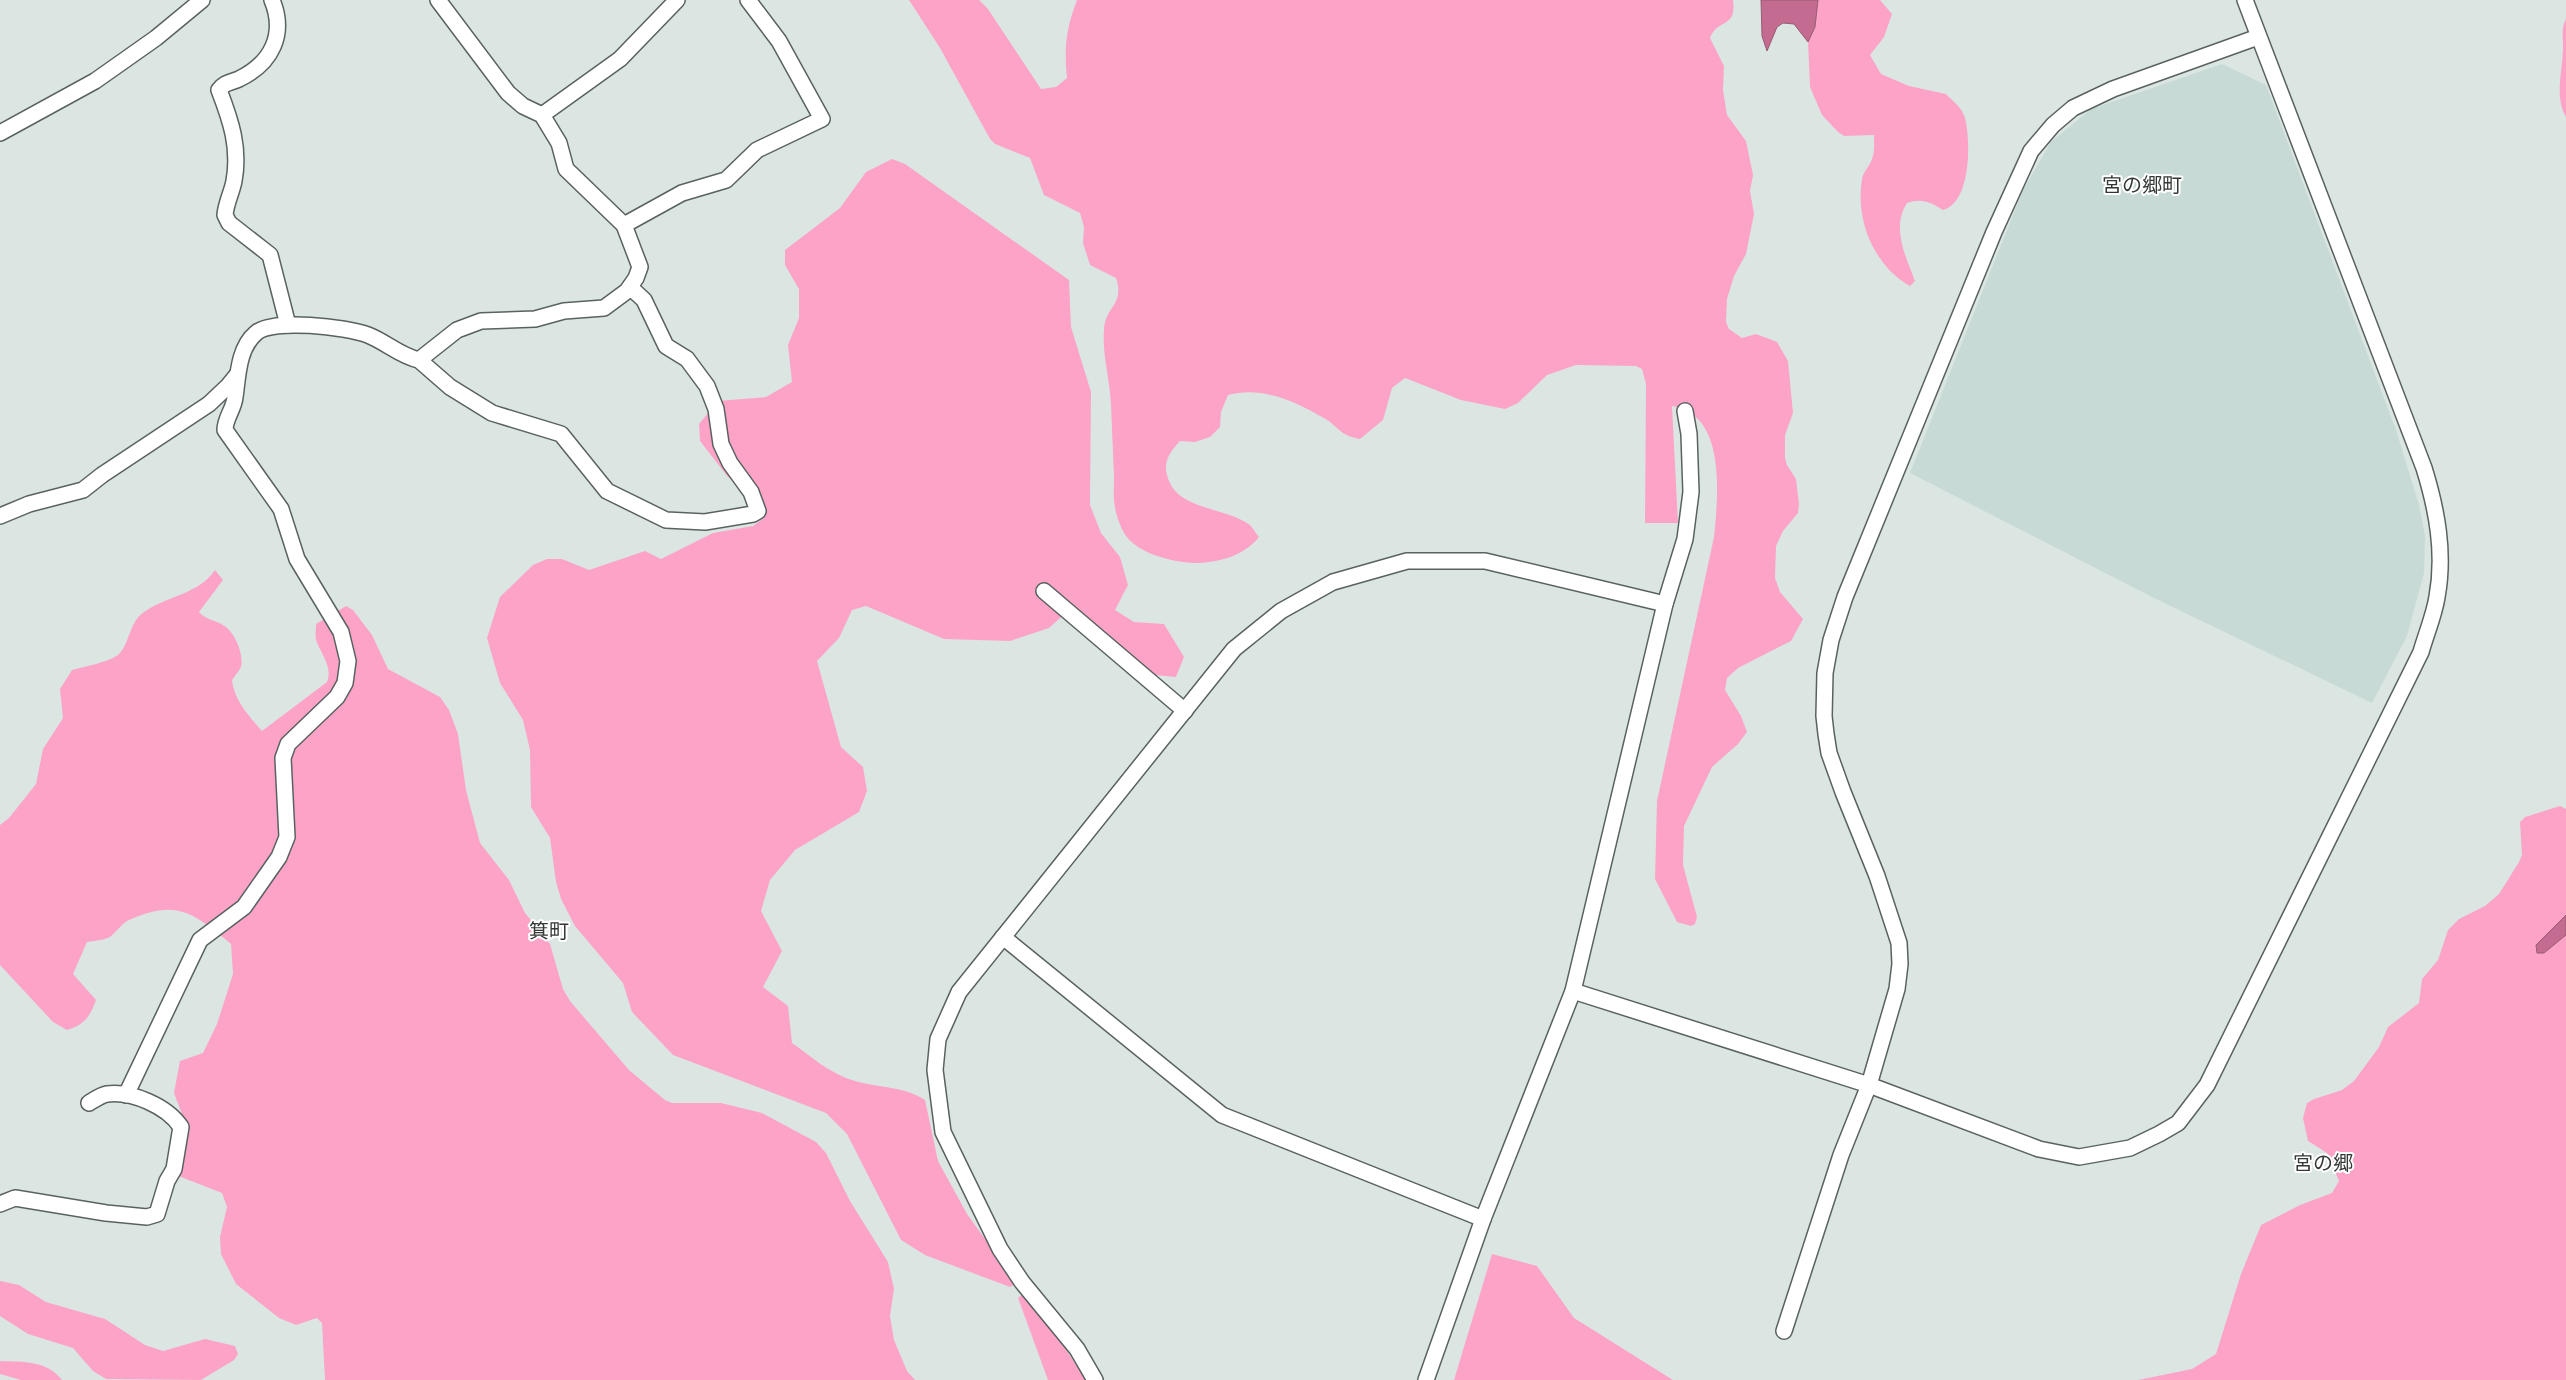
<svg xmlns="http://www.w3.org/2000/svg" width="2566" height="1380" viewBox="0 0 2566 1380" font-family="'PT Sans','Noto Sans JP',sans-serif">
	<rect width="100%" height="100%" fill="#dbe6e3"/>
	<polygon fill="#c7dad5" points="2222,64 2266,85 2396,430 2419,505 2425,536 2424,573 2407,636 2372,703 2156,599 1910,473 2023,190 2051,142 2091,109"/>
	<g fill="#fda3c7">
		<path d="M909,0H979L988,9L1041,89L1056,87L1067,78C1064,48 1066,28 1077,0H1733C1737,29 1717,18 1710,38L1724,66L1723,90L1727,115L1746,141L1753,175L1750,191L1754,214L1746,254L1734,276L1727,299L1726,322L1729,329L1742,338L1756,334L1777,342L1788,361L1793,413L1785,435V458L1787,465L1796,479L1799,504L1798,513L1783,531L1776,546L1775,578L1780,592L1803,619L1791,641L1738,668L1727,678L1725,690L1741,716L1747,732L1738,744L1712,767L1684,826L1683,865L1697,917L1695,924L1691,926L1677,922L1655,879L1657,801L1714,537C1718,497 1727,414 1672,406L1678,523H1645L1646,384L1642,369L1636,366L1576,365L1547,375L1518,403L1505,409L1461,400L1405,378L1392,388L1383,420L1360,439C1340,436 1339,427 1324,418C1294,401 1263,386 1228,395L1221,412L1220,427L1210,437L1195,442L1180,441C1171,451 1163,461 1167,475C1176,511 1224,506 1250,525C1253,528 1256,534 1259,537C1244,556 1218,563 1194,563C1173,562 1139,554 1126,536C1121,529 1116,515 1115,507C1113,498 1114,487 1114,477C1113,453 1112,429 1111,405C1110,380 1102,355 1104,330C1105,306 1125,305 1116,278L1090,265L1083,243L1084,227L1080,213L1044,195L1030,158L995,144L990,139L940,48Z"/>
		<path d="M1818,0H1880L1892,14L1884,37L1870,55L1881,74L1909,86L1946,94C1953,101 1963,109 1965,118C1971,141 1971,203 1943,210C1930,202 1922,198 1907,203C1891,228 1906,257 1915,281L1910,286C1874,266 1855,220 1862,179C1863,172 1870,166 1872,159C1875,152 1874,143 1874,135L1844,136L1838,132L1822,115L1810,87L1808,42L1815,27Z"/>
		<path d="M2566,19V117C2554,96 2563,70 2563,46C2563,36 2561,28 2566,19Z"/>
		<path d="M892,159L905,164L1069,280L1071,327L1091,392L1090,505L1101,533L1120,557L1128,585L1115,610L1134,622L1164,624L1184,657L1176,677L1154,675L1069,610L1049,628L1010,641L944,639L866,606L852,610L839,638L817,661L841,747L863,767L867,791L859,812L795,850L770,880L761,911L782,951L763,987L788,1006L792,1043C812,1057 830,1074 855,1081C879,1088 904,1086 925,1100L938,1161L967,1214L1017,1283L1010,1287L925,1255L901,1240L847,1134L826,1113L673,1055L632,1012L623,983L575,926L561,899L556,882L550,838L531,807L530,750L523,720L500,683L487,638L500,597L533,565L547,559H562L589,570L645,551L661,559L713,533L753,526L764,518V503L728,477L700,441L699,424L718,401L766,397L792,382L788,345L799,318V289L785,265V250L840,208L866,172Z"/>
		<path d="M215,570L223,580L199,612C206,620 215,620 223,625C235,632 244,654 241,667C239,671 235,676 232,680C234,700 249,716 262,731L327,682C333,667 321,654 316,640C315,635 316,629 316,624L346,606L353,610L372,635L388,669L440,697L449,710L458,734L466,790L480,843L509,880L525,913L550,944L563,989L570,1001L629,1070L665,1100L672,1103H721L762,1113L816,1142L826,1153L850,1201L888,1262L894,1289L890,1316L894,1340L907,1371L915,1380H325L322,1323L317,1318L296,1325L279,1318L236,1284L221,1254L220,1237L227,1207L222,1193L176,1175L185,1122L174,1093L180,1061L203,1053L217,1024L233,974L231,944C193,913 177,898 127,921C121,925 116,932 110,937C104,940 94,941 87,942L73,974L96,1000C90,1017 84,1025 67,1030L53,1022L0,965V825L9,818L36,784L43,749L63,718L60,689L72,670C83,667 110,662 119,654C130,643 129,622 144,612C167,596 199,594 215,570Z"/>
		<polygon points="2560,806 2566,809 2566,915 2536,945 2544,953 2566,935 2566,1380 2138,1380 2192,1369 2216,1354 2241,1274 2261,1225 2300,1205 2332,1193 2339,1181 2327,1153 2308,1141 2303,1118 2307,1103 2314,1099 2342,1090 2354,1081 2379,1047 2388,1027 2419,1003 2422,979 2438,960 2448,930 2459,919 2485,906 2499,894 2519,862 2522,855 2520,822 2525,817"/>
		<polygon points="1492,1254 1537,1266 1574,1318 1673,1380 1454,1380"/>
		<polygon points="0,1281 19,1285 46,1302 105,1319 145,1345 163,1351 205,1339 235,1346 238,1354 234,1360 201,1380 106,1379 93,1371 73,1348 28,1334 0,1316"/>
		<polygon points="1024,1293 1047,1321 1086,1380 1048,1380 1018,1298"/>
		<path d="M0,1361C23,1362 47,1360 62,1380H21L0,1374Z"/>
	</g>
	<g fill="#c36b90" stroke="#985b75">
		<polygon points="1761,0 1818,0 1815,27 1808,42 1794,24 1783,23 1777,27 1767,51 1762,36"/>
		<polygon points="2566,915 2566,935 2544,953 2537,953 2536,945"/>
	</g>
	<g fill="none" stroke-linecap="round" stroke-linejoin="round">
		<g stroke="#596260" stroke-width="18">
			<g id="minor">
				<path d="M272,0C286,34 272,63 239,79C230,83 225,82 219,90C231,121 240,148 234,181C232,192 226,203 225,215L229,223L270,255L288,325"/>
				<polyline points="542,115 620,59 677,0"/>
				<polyline points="0,133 95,81 156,38 202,0"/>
				<polyline points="624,225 682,193 726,180 757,150 822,119 779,41 748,0"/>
				<polyline points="419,360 450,387 492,413 561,434 607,491 666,520 705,522 753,514 758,511 751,492 730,463 721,444 716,409 707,386 687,359 666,346 644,300 630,287"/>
				<polyline points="0,516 29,504 83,490 102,475 209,404 228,386 237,375"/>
				<polyline points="1044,591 1185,711"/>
				<polyline points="1003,937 1222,1115 1483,1219"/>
				<path d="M1573,991L1869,1085L2039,1149L2079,1157L2130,1148L2159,1134L2178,1123L2207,1085L2421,652C2426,634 2434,616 2437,597C2445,553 2437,510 2424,468L2245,0"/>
				<path d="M126,1095L200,940L244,907L279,857L287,837L283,758L288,744L337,697L345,683L348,661L341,632L297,559L281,509L225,430C225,418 234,409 235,397C238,377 238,348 256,333C273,318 346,327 368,335C386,342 400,356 419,360L457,330L481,321L535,319L564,311L604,308L627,291L636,278L640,267L624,225L566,169L559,143L542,115L523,106L508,93L438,0"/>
				<path d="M0,1204L15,1198L106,1213L147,1217L157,1214L167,1181L174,1169L181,1127C167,1106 132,1091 107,1094C101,1095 94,1100 89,1103"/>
				<polyline points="1784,1331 1841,1155 1869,1085 1897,989 1900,964 1899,943 1877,876 1843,792 1829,753 1826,734 1824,716 1825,673 1831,640 1845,597 1994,232 2031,151 2053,125 2073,108 2113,89 2258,37"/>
				<polyline points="1095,1380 1077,1349 1022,1282 1000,1249 943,1132 935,1070 938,1039 959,992 1234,649 1281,611 1333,582 1407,561 1485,561 1665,604"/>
				<polyline points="1426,1380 1483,1219 1573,991 1665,604 1685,539 1691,492 1689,434 1685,411"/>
			</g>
		</g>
		<use href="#minor" stroke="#fff" stroke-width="15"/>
	</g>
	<g text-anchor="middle" stroke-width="4" stroke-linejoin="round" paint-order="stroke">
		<g font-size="20" fill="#333736" stroke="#fff">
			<text x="2142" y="192">宮の郷町</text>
			<text x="549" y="938">箕町</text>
			<text x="2323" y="1170">宮の郷</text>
		</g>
	</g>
</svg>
